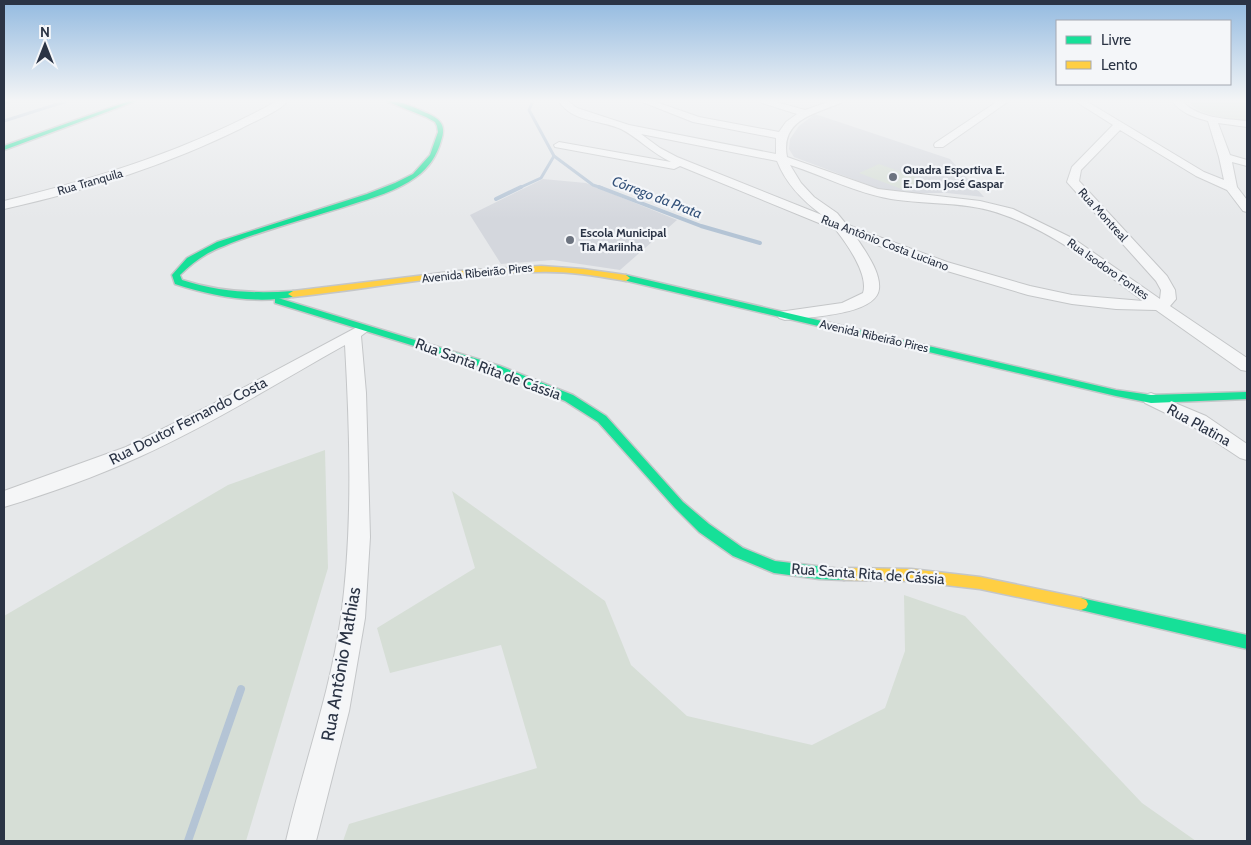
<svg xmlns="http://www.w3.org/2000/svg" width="1251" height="845" viewBox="0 0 1251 845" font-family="Cabin,sans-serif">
	<rect width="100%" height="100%" fill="#e6e8ea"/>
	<g fill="#d4d7dd">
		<polygon points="815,114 950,159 984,197 947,193 906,193 882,190 794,157 789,149 790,139 799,126"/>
		<polygon points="543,179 586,183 677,220 620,270 553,260 501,264 470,215"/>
	</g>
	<g fill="#d6ded6">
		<path d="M1189,101H1247V121C1233,119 1196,116 1189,101Z"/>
		<polygon points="879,164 927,181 907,191 859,173"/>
		<polygon points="325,450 328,568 246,841 4,841 4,616 228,485"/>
		<polygon points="452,491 605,601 631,665 687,716 812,745 885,708 905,651 904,595 965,616 1142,803 1196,841 343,841 349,824 537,768 501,645 390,673 377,628 475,568"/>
	</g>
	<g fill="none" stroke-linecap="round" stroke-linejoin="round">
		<g stroke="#b4c4d5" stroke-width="3">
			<polyline points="533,101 529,110 554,156 593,185 602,188"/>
			<polyline points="4,121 67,101"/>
			<polyline points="519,188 541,178 554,156"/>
		</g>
		<g stroke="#b4c4d5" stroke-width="4">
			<polyline points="599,187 701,226 760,243"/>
			<polyline points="496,199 521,187"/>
		</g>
		<polyline stroke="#b4c4d5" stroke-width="8" points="188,841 241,689"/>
		<g stroke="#c4c6c8" stroke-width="2">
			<g id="street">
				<path d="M277,101H288C277,113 256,120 242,128C167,165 85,191 4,209V201C99,178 191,149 277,101Z"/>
				<path d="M559,101H568L577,108L629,125L776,154V138L693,122L640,101H653L699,117L779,132L786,122L797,114L762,103L761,101H773L805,110L831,101H842L841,103C814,114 780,120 787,157L878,189L980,201L1013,209L1074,239L1160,299L1161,290L1156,281L1067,182L1072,167L1113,125L1075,101H1086L1204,172L1224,180L1219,157L1208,121C1193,117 1181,113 1172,101H1182C1197,118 1226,119 1247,121V127L1218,123L1230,155L1247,160V166L1232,162L1237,187L1247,200V212L1243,211L1227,190L1196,176L1120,130L1081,170L1079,181L1167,276L1175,290L1176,299L1170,306L1247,358V371L1241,370L1156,310L1116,309L1072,304L1028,295L937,268L856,237C865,251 881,272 879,289C876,316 805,317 785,320L779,318L777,315L779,312L842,303L863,293C869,275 847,244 836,230L680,166L674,169L555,147L554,145L559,142L671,162C652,153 637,137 621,129C601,120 571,122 559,101ZM641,134L777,161C786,184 803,201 822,215L677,157L660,148ZM790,165C824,176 856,193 891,199C928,205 968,201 1004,215C1055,233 1100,269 1143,301L1072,295L1030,286L947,262L863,231L846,224L837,213L814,197L801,183Z"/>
				<polygon points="998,101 1009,101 943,147 935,147 934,145 935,143"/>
				<path d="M361,325L367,327L369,330L361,336L366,393L370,537L365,618L349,711L316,841H286C303,767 330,694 341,617C353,530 350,433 345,345C277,383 210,425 139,457C95,477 50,493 4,507V491L126,447L213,404Z"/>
				<polygon points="1151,393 1206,416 1247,444 1247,460 1240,458 1192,426 1145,403 1142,399 1145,395"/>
			</g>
		</g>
		<g stroke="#c4c6c8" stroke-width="3">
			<g id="fast">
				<polygon points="4,101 11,101 4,104"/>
				<polygon points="129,101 136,101 4,150 4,146"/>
				<path d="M386,101C399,99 417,109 429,114C442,120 446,127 441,141C437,155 429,168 416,177C397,191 372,198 350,205C309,218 263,230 224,246C207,252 193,262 180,275L182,280C219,292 255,294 293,291L296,292V296C257,305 212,296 175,284L172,275L187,258L217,242L367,194L395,183L413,174L430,155L438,132L437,126L435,122L426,117Z"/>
				<polygon points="626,275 1116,390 1151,395 1247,392 1247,399 1151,403 1116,396 623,280 622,278"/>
				<polygon points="278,298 500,366 573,395 606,416 683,502 709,524 743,548 775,561 849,570 851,574 849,578 844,580 819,579 774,573 733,556 699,532 675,508 598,422 565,401 492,370 275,303 275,299"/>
				<polygon points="1081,598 1247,635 1247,649 1081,610 1076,608 1074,604 1076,600"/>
			</g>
		</g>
		<g stroke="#c4c6c8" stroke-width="3">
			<g id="slow">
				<path d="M541,266L583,269L626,275L630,278L626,281C597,276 568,271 539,272C456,272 375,288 293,297L288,294L293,291L459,271Z"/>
				<polygon points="844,568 911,569 980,577 1081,598 1086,600 1088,604 1086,608 1081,610 980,589 911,581 844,580 839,578 837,574 839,570"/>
			</g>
		</g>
		<use href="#street" fill="#f5f6f7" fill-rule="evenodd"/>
		<use href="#fast" fill="#16e098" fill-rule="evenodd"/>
		<use href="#slow" fill="#ffcf43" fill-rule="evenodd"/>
	</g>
	<linearGradient id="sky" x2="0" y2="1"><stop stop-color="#93bae0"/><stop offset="0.46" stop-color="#f4f5f6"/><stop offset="1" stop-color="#f4f5f6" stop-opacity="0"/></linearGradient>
	<rect width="1251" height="219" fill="url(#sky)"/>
	<g fill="#6c737f" stroke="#f4f6f9" stroke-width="2">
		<circle cx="893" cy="177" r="5"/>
		<circle cx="570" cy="240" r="5"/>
	</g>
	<g text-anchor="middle" stroke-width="4.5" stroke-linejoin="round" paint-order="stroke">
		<g font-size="12" font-weight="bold" fill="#2b3445" stroke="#f4f6f9" text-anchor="start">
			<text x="903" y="174">Quadra Esportiva E.<tspan x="903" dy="14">E. Dom José Gaspar</tspan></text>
			<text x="580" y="237">Escola Municipal<tspan x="580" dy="14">Tia Mariinha</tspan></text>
		</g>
		<g font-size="12" fill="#2b3445" stroke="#f4f6f9">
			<text transform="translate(90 182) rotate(-16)" y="4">Rua Tranquila</text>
			<text transform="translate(1103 215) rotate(48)" y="4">Rua Montreal</text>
			<text transform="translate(885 243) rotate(21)" y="4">Rua Antônio Costa Luciano</text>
			<text transform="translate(1108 269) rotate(35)" y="4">Rua Isodoro Fontes</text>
			<text transform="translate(477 273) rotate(-6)" y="4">Avenida Ribeirão Pires</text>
			<text transform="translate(874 336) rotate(13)" y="4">Avenida Ribeirão Pires</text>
		</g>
		<g font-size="14" font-style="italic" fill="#34527a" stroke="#f4f6f9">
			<text transform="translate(657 197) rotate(21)" y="5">Córrego da Prata</text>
		</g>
		<g font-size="15" fill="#2b3445" stroke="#f4f6f9">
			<text transform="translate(488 369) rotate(20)" y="5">Rua Santa Rita de Cássia</text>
			<text transform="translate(188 421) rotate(-27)" y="5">Rua Doutor Fernando Costa</text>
			<text transform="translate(1199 425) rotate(29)" y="5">Rua Platina</text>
			<text transform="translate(868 574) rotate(4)" y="5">Rua Santa Rita de Cássia</text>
		</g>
		<g font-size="18" fill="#2b3445" stroke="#f4f6f9">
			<text transform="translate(341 664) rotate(-80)" y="6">Rua Antônio Mathias</text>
		</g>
	</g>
	<rect width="1251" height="845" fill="none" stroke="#2b3445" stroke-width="10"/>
	<rect x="1056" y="20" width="175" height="65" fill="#f4f6f9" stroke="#a4a8b1"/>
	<rect x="1066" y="36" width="25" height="8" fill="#16e098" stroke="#a4a8b1"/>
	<text x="1101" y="45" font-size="15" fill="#2b3445">Livre</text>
	<rect x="1066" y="61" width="25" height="8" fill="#ffcf43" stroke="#a4a8b1"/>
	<text x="1101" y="70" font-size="15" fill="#2b3445">Lento</text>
	<g transform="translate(45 45)" stroke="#f4f6f9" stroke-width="4" paint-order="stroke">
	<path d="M0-4L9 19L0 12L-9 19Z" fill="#2b3445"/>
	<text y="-8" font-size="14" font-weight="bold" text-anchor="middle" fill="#2b3445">N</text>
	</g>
</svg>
